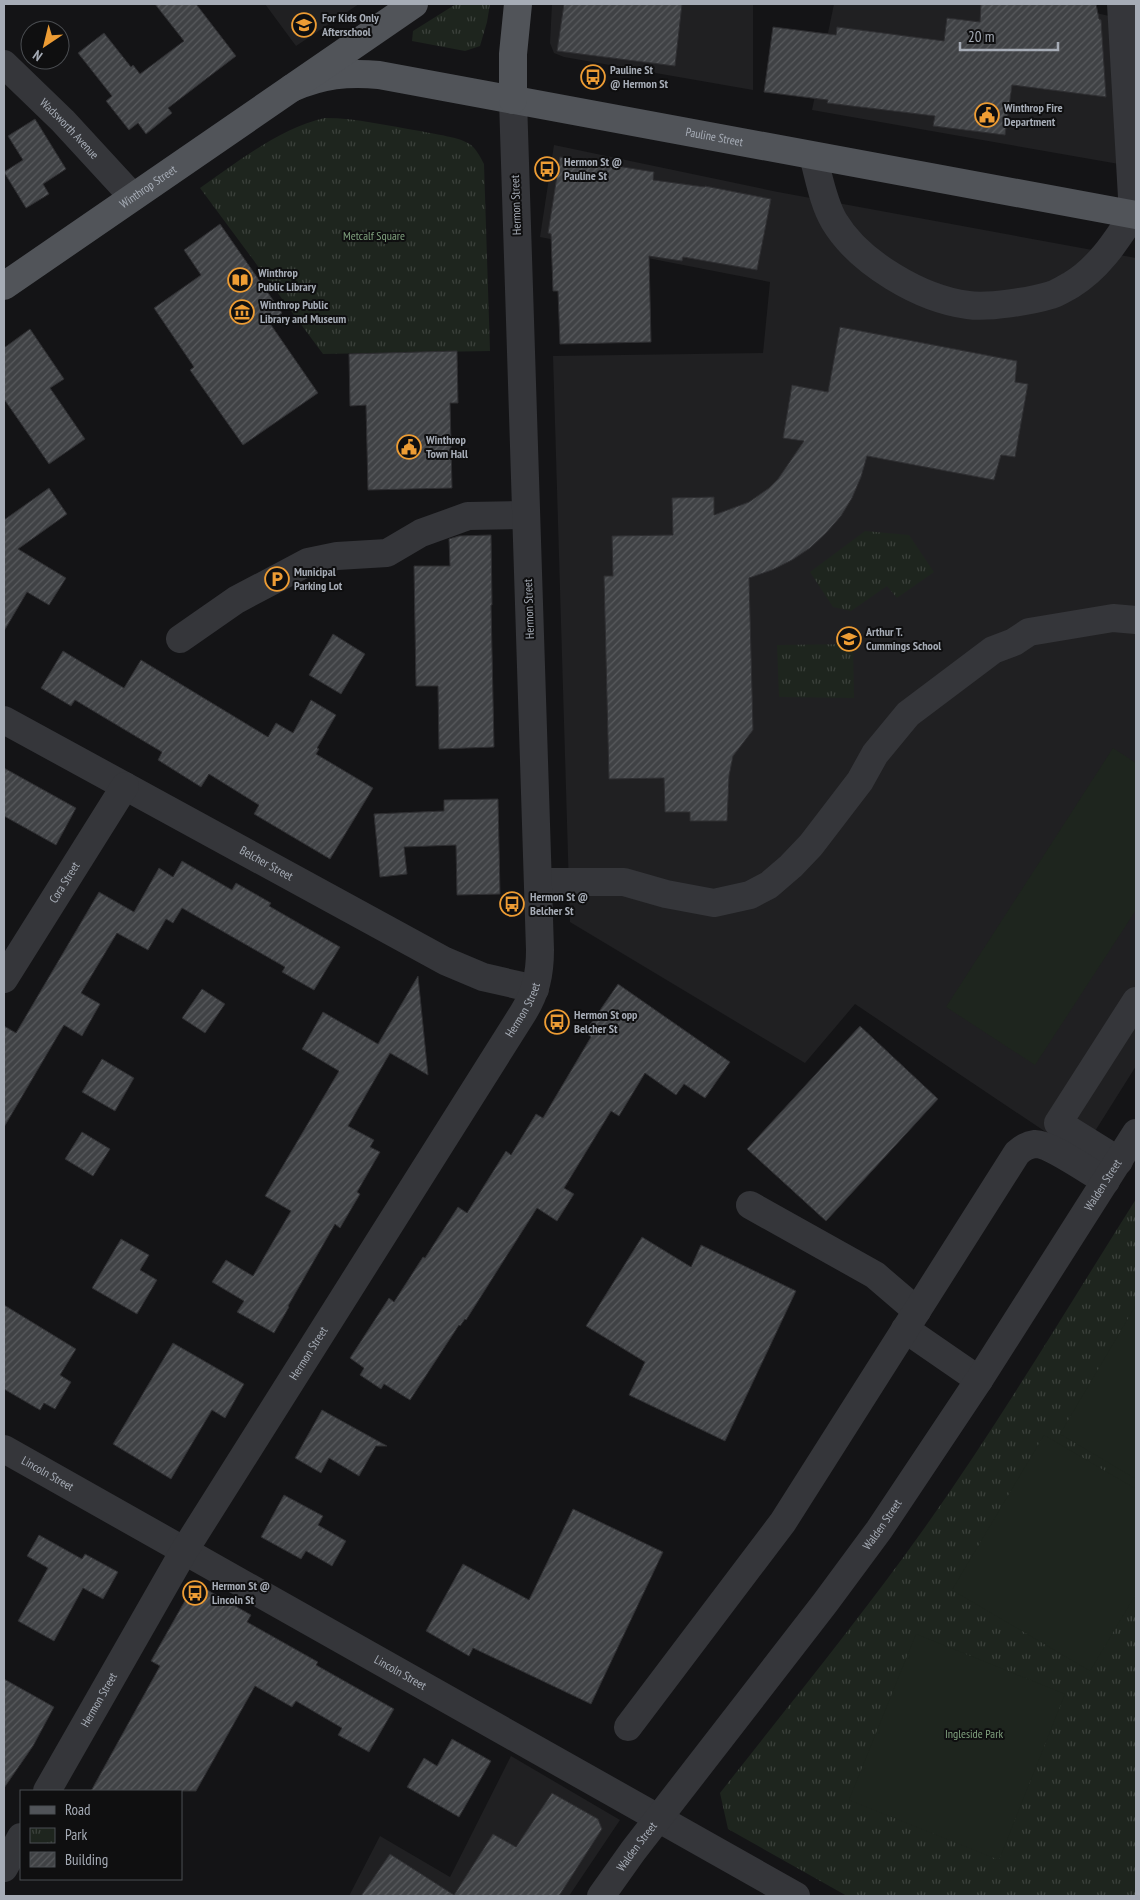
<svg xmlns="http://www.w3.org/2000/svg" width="1140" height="1900" viewBox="0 0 1140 1900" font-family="'PT Sans Narrow',sans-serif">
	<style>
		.built { fill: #202022 }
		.park { fill: url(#park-tufts) }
		.pitch { fill: #1e251e }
		.building { fill: url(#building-hatch); stroke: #2e2e31 }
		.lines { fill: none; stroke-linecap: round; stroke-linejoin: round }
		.minor { stroke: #35363a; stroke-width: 28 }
		.major { stroke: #515459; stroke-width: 28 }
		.labels { text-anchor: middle; stroke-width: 4; stroke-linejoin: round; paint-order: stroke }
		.poi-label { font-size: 12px; font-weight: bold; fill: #a6acb6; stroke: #0f0f10; text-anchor: start }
		.street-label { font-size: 12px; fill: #a6acb6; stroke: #0f0f10 }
		.park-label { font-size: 12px; fill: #7fa07d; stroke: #0f0f10 }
	</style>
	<defs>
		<pattern id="park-tufts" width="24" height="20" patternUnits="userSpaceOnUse" patternTransform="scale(1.25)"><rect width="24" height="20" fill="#1e251e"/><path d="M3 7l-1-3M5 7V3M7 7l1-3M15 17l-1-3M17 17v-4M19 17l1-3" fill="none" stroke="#3c423c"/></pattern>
		<pattern id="building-hatch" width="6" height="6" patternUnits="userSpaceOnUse" patternTransform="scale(1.25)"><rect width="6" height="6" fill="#404245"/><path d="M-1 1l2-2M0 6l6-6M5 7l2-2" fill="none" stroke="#595b5e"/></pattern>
	</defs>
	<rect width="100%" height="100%" fill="#141416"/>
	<path class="built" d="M265 4H359L296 46Z
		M552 4H753V90L564 57 554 53 550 43Z
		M834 4H1011L1096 13 1136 22V167L812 110Z
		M554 145 778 192 1136 258V1066L1080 1155 855 1004 805 1063 570 922 553 356 763 353 770 282 540 237Z
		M511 1756 620 1820 569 1896H349L380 1836 450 1877Z"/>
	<path class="park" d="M456 4H490L487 22 480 46 465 51 412 41 413 31Z
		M325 118C357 118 388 126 420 131 433 134 461 137 471 145 477 150 481 158 484 164L490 351 323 354 200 188C237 162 280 128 325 118Z
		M865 531 909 535 934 572 897 598 887 586 851 611 833 607 810 572Z
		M853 644 854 698 779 697 777 645Z
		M1136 1199V1896H847L728 1829 720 1793C788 1706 859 1620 923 1530 999 1423 1066 1310 1136 1199Z"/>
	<path class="pitch" d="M1113 748 1136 763V910L1035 1065 946 1007Z
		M1136 1305V1479L1060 1434Z
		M1044 1435 1136 1489V1594L1090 1671 952 1590Z
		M916 1634 1065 1694 999 1860 849 1800Z"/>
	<path class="building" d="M155 4H196L236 56 168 108 172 113 146 134 138 123 129 130 106 101 112 96 78 53 104 33 131 67 133 65 140 74 184 41Z
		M564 4H682L675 66 557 51Z
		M981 4H1096L1099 19 1101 20 1106 97 1012 85 1005 135 933 126 935 116 827 103 828 100 764 92 773 27 836 35 837 27 944 41 947 18 980 22Z
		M35 119 66 169 43 184 49 194 26 208 4 172 23 160 8 136Z
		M560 157 654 172 653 180 705 187V186L771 199 757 270 683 257 682 261 649 256 651 342 560 344 558 291H553L551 234 548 233Z
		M220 224 282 313 269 322 318 393 243 445 190 370 194 367 154 308 201 275 184 250Z
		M840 327 1017 361 1015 382 1028 384 1015 457 1001 455 994 480 867 456 861 477 852 498 841 516 826 533 810 548 792 560 772 570 749 578 753 730 733 756 729 776 727 821H690V812H665L664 778 609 779 604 576H613L612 536 673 535 672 498 714 497V515L749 502 769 488 778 479 804 441 783 438 792 385 828 392Z
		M30 329 64 379 50 388 85 439 49 464 4 399V348Z
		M457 351 458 403H450L452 488 368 490 366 405 350 406 349 354Z
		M49 488 67 514 18 549 66 578 49 605 27 592 4 631V520Z
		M491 535 492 605H491L494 747 439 749 438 686H416L414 566H450L449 539 459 536Z
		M333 634 365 654 341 694 309 675Z
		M63 651 124 688 141 660 268 737 276 723 293 733 311 700 336 715 317 748 319 749 316 754 373 788 330 859 254 814 259 805 209 774 201 787 158 760 162 752 75 700 71 706 41 688Z
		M4 768 76 808 56 845 4 816Z
		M498 799 500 894 457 895 456 845 404 847 407 874 380 877 374 814 444 811V800Z
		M182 861 232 890 236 883 271 903 269 906 340 947 314 990 282 972 285 967 182 908 173 923 166 919 148 950 117 933 81 993 100 1004 82 1036 64 1025 4 1127V1026L16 1033 99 892 134 912 159 868 173 877Z
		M418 976 428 1075 390 1053 348 1126 374 1140 370 1147 380 1152 357 1192 360 1194 340 1228 335 1224 288 1306 289 1307 274 1333 237 1312 244 1301 212 1282 226 1260 253 1276 291 1211 265 1196 339 1071 302 1049 323 1012 378 1044Z
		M618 984 730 1062 705 1098 684 1084 676 1095 645 1073 619 1116 611 1111 564 1188 574 1194 557 1221 537 1208 466 1320 465 1319 460 1326 459 1325 410 1400 384 1384 381 1389 360 1375 364 1368 350 1358 389 1298 394 1302 423 1257 425 1258 458 1207 467 1213 506 1151 511 1155 536 1114 543 1118 591 1037 585 1032Z
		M202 989 225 1004 205 1033 182 1018Z
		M860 1026 938 1099 826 1221 747 1149Z
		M102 1059 134 1078 115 1111 82 1092Z
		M82 1132 110 1149 93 1176 65 1159Z
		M642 1237 691 1267 701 1245 796 1291 725 1441 629 1395 645 1362 586 1326Z
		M121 1239 149 1255 140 1270 157 1280 137 1314 92 1288Z
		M4 1305 76 1349 60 1375 71 1382 55 1409 44 1403 40 1410 4 1389Z
		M173 1343 244 1384 225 1418 212 1410 171 1479 113 1444Z
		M322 1410 387 1446H376L359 1476 329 1458 321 1473 295 1458Z
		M284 1495 323 1516 318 1525 346 1541 332 1566 306 1551 301 1559 261 1537Z
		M573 1509 663 1552 591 1704 473 1648 469 1656 426 1631 463 1564 529 1600Z
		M39 1535 82 1559 85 1554 118 1572 103 1599 83 1588 54 1641 18 1621 48 1568 27 1556Z
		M195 1583 251 1615 247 1622 318 1662 316 1665 394 1709 369 1752 338 1735 342 1728 296 1701 292 1707 255 1686 196 1791H91L160 1666 151 1661Z
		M4 1679 54 1707 33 1746 4 1788Z
		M452 1739 491 1761 459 1817 407 1787 424 1758 437 1766Z
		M552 1793 598 1819 602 1829 559 1896H361L390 1854 454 1895 493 1834 516 1847Z"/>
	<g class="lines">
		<g class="minor">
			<path id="s1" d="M4 64 63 121 133 197"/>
			<path d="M813 156C819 177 823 202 834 221 859 263 921 299 968 305 988 308 1032 301 1051 295 1058 293 1065 288 1071 285 1099 268 1116 241 1133 215L1121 4"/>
			<path d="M180 639 236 600 308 562 337 556 387 553 421 533 468 516 526 515"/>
			<path id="s2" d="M4 720 445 961 483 977 535 989"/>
			<path d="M538 882H624L666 894 714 903 750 895 769 885 791 866 811 845 860 781 875 754 908 714 993 650 1014 642 1029 632 1113 618 1136 620"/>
			<path id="s3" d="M4 979 125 786"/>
			<path d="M1119 1161 1058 1123 1136 1001"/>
			<path d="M750 1205 875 1275 917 1311"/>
			<path d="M905 1329 979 1380"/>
			<path id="s4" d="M4 1449 796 1896"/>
			<path d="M628 1727 783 1522 1017 1153C1023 1148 1027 1145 1035 1144 1049 1143 1091 1173 1106 1181"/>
			<path id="s5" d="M47 1791 184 1551 523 1013C536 992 540 974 540 950L513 100"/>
			<path d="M4 1868 21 1837"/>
			<path id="s6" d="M601 1896 633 1851 825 1603 879 1530 979 1380 1136 1133"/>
		</g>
		<g class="major">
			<path id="s7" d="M292 88C322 75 347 72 379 75L1136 215"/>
			<path d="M513 100V54L518 4"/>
			<path id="s8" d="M4 286 414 4"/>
		</g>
	</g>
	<defs>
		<g id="school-ring" transform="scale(1.25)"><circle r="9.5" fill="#0f0f10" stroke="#ed9c34" stroke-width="1.5"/><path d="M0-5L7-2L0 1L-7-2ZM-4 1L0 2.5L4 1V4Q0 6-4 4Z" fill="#ed9c34"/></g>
		<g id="bus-ring" transform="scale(1.25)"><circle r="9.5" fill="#0f0f10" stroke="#ed9c34" stroke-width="1.5"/><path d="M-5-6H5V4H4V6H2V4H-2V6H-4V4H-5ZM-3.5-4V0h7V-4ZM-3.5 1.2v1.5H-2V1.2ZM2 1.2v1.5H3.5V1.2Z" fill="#ed9c34"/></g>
		<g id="civic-ring" transform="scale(1.25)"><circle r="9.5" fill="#0f0f10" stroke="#ed9c34" stroke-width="1.5"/><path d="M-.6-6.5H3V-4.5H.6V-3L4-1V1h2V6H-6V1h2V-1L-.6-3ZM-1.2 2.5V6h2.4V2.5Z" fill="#ed9c34"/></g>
		<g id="library-ring" transform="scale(1.25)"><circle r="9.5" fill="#0f0f10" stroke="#ed9c34" stroke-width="1.5"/><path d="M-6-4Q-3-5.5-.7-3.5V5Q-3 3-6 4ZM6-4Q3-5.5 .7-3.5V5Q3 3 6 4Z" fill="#ed9c34"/></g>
		<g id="museum-ring" transform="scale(1.25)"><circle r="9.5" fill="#0f0f10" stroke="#ed9c34" stroke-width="1.5"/><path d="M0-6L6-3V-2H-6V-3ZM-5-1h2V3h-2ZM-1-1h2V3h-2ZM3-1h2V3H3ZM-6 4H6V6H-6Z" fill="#ed9c34"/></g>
		<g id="parking-ring" transform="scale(1.25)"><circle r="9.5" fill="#0f0f10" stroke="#ed9c34" stroke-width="1.5"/><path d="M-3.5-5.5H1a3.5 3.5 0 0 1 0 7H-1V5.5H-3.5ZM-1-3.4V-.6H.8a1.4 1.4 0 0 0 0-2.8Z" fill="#ed9c34"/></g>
	</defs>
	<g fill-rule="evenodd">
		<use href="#school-ring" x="304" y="25"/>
		<use href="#bus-ring" x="593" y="77"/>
		<use href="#civic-ring" x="987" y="115"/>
		<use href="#bus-ring" x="547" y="169"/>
		<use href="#library-ring" x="240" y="280"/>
		<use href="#museum-ring" x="242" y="312"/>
		<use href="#civic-ring" x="409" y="447"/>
		<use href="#parking-ring" x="277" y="579"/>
		<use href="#school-ring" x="849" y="639"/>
		<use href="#bus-ring" x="512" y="904"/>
		<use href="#bus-ring" x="557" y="1022"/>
		<use href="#bus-ring" x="195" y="1593"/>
	</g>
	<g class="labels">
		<g class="poi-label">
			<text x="322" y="22">For Kids Only<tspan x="322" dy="14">Afterschool</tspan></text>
			<text x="610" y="74">Pauline St<tspan x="610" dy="14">@ Hermon St</tspan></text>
			<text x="1004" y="112">Winthrop Fire<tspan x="1004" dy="14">Department</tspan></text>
			<text x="564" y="166">Hermon St @<tspan x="564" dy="14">Pauline St</tspan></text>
			<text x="258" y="277">Winthrop<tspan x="258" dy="14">Public Library</tspan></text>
			<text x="260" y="309">Winthrop Public<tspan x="260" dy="14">Library and Museum</tspan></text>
			<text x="426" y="444">Winthrop<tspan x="426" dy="14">Town Hall</tspan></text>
			<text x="294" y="576">Municipal<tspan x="294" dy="14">Parking Lot</tspan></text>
			<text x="866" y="636">Arthur T.<tspan x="866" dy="14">Cummings School</tspan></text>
			<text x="530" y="901">Hermon St @<tspan x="530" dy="14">Belcher St</tspan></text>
			<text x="574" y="1019">Hermon St opp<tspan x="574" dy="14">Belcher St</tspan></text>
			<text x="212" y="1590">Hermon St @<tspan x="212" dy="14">Lincoln St</tspan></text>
		</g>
		<g class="street-label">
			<text dy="4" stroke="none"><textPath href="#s1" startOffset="92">Wadsworth Avenue</textPath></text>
			<text dy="4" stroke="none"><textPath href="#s7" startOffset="430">Pauline Street</textPath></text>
			<text dy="4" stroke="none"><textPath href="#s8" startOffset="175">Winthrop Street</textPath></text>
			<text transform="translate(516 205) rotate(-92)" y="4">Hermon Street</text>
			<text transform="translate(529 609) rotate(-92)" y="4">Hermon Street</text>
			<text dy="4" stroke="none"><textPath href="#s2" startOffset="299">Belcher Street</textPath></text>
			<text dy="4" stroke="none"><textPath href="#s3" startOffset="114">Cora Street</textPath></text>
			<text dy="4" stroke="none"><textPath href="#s5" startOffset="915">Hermon Street</textPath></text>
			<text dy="4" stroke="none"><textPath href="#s6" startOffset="871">Walden Street</textPath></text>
			<text dy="4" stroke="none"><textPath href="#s5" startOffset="510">Hermon Street</textPath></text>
			<text dy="4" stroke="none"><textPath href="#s4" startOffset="50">Lincoln Street</textPath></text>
			<text dy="4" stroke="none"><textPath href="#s6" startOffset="466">Walden Street</textPath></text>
			<text dy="4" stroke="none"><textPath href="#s4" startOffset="455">Lincoln Street</textPath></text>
			<text dy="4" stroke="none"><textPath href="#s5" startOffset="105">Hermon Street</textPath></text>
			<text dy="4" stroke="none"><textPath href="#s6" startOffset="61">Walden Street</textPath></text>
		</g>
		<g class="park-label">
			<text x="374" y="240">Metcalf Square</text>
			<text x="974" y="1738">Ingleside Park</text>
		</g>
	</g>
	<rect width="1140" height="1900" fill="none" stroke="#a6acb6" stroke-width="10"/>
	<rect x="20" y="1790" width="162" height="90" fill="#0f0f10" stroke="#4b4e52"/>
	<rect x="30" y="1806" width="25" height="8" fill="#515459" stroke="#4b4e52"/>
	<text x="65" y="1815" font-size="15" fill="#a6acb6">Road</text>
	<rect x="30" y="1828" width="25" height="15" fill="url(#park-tufts)" stroke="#4b4e52"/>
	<text x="65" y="1840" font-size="15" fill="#a6acb6">Park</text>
	<rect x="30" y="1852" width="25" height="15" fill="url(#building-hatch)" stroke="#4b4e52"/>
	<text x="65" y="1865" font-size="15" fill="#a6acb6">Building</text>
	<g transform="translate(45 45) rotate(215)"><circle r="24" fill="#0f0f10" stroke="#4b4e52"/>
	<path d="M0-4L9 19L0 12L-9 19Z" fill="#ed9c34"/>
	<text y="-8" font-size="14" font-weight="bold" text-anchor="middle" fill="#a6acb6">N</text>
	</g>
	<path d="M960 42v8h98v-8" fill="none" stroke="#a6acb6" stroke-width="2.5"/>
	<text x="968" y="42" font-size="15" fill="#a6acb6" stroke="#0f0f10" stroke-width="4" paint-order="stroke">20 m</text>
</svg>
